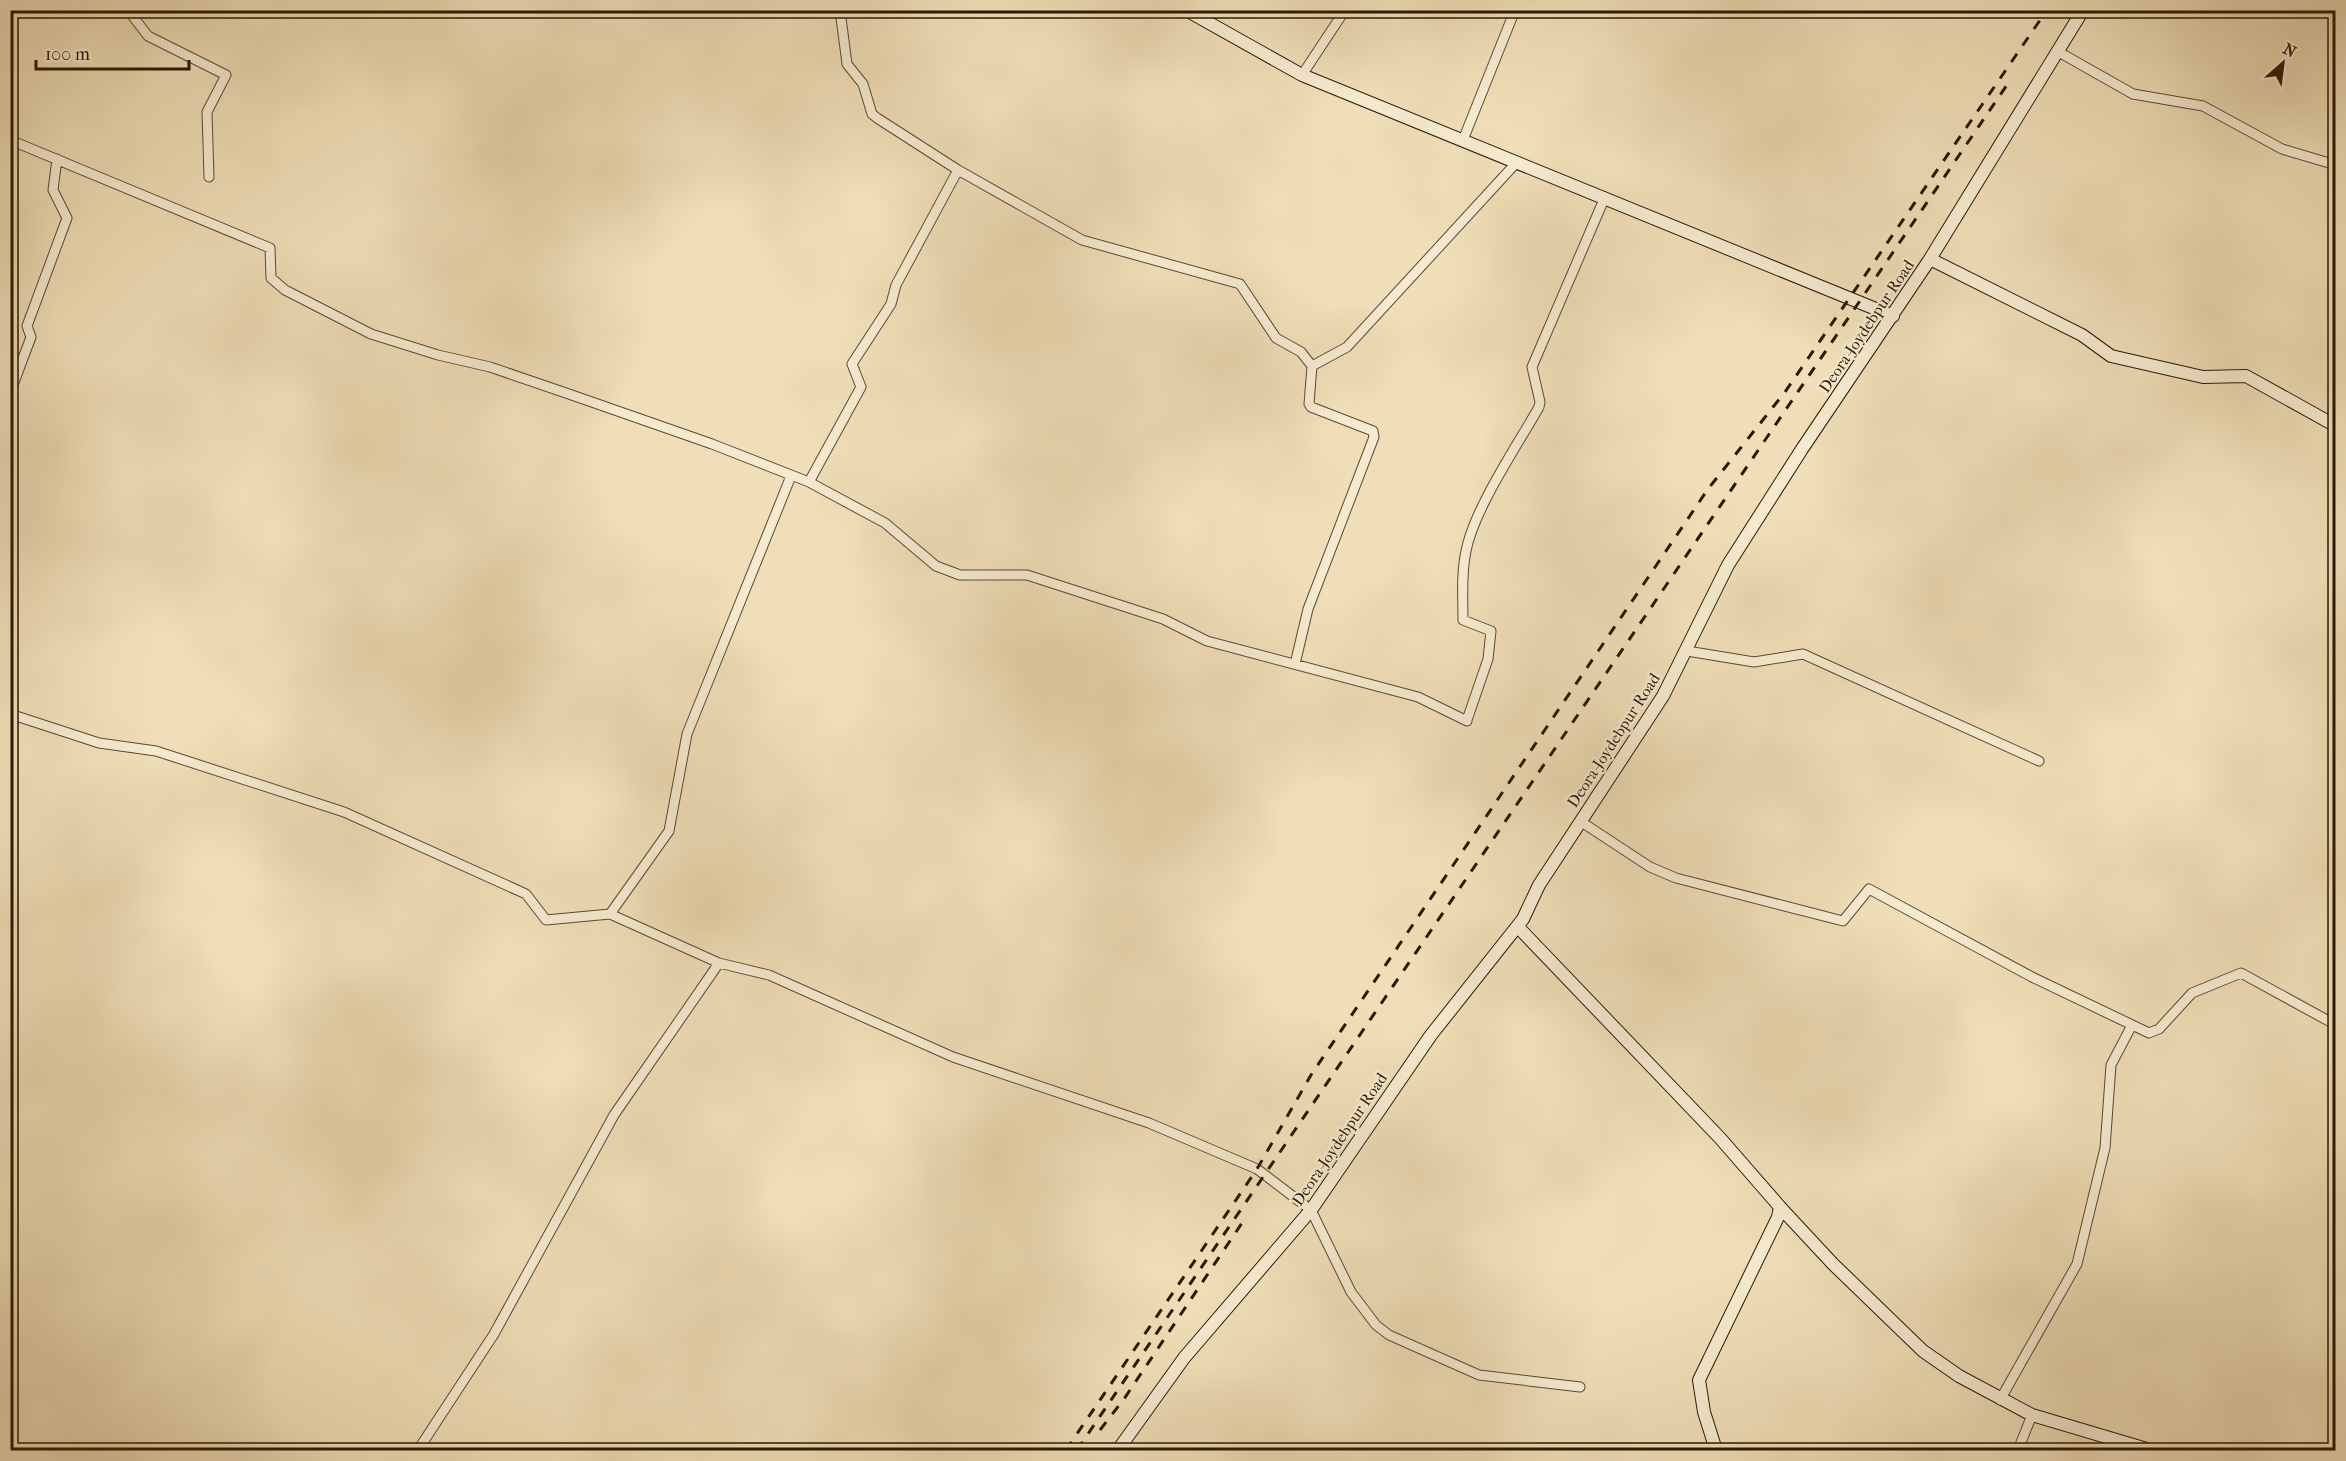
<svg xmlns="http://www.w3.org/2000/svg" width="2346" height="1461" viewBox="0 0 2346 1461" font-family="'IM FELL French Canon',serif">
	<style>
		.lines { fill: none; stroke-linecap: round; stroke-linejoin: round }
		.street-casing { stroke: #5b4a2e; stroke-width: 11 }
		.secondary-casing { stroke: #2a1800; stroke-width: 14 }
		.street { stroke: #f5ead0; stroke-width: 9 }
		.secondary { stroke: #f5ead0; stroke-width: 12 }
		.rail { stroke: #2a1800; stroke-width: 3; stroke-dasharray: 10 10; stroke-linecap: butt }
		.labels { text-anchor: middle; stroke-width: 4.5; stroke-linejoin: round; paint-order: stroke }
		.street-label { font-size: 16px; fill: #2a1800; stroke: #f5ead0 }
	</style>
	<rect width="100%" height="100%" fill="#efdeb7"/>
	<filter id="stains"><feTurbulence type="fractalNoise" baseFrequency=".00333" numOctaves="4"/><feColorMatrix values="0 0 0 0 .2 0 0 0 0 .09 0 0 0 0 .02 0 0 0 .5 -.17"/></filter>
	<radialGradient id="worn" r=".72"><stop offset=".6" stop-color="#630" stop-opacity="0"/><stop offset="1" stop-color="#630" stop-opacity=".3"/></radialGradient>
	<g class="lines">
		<g class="street-casing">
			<path id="street" d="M128 10 148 36 226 75 207 112 209 177
				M840 10 847 64 863 84 872 114 877 118 958 170 1082 240 1240 284 1276 338 1301 352 1312 366 1309 404 1311 407 1373 431 1374 437 1308 609 1295 664
				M2057 51 2133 94 2203 106 2282 149 2336 165
				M1302 75 1345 10
				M10 140 270 248 271 278 285 290 371 334 438 355 490 367 566 393 712 444 809 482 885 523 936 566 960 575H1027L1163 619 1207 641 1418 697 1467 721
				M1463 140 1515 10
				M1312 366 1347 347 1517 162
				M10 393 31 337 27 326 67 218 53 190 57 159
				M809 482 861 387 852 364 891 304 896 285 958 170
				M1687 651 1754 662 1803 654 2039 761
				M10 714 99 743 156 751 344 812 526 894 546 920 610 914 719 963 769 975 953 1057 1149 1123 1257 1169 1311 1210 1351 1292 1376 1325 1389 1335 1479 1375 1580 1387
				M1467 720 1488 659 1491 631 1463 620C1463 598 1461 574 1466 551 1474 509 1517 446 1539 407L1540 402 1532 367 1605 197
				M1580 821 1650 867 1676 878 1843 921 1869 889 2032 977 2149 1033 2159 1029 2192 993 2241 973 2336 1025
				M610 914 669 831 687 734 791 476
				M2000 1400 2077 1264 2105 1148 2111 1065 2132 1025
				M418 1450 494 1334 614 1115 719 963
				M2018 1450 2032 1415"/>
		</g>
		<g class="secondary-casing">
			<path id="secondary" d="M1186 10 1302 75 1893 316
				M1930 259 2082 335 2111 356 2203 377 2246 376 2336 426
				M1518 927 1720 1138 1780 1207 1833 1264 1923 1351 1959 1376 2032 1415 2150 1450
				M1118 1450 1184 1358 1311 1210 1431 1035 1523 919 1539 885 1663 696 1728 565 1802 449 1930 259 2083 10
				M1716 1450 1704 1412 1699 1380 1778 1217 1780 1207"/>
		</g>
		<use href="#street" class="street"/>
		<use href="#secondary" class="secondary"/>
		<path class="rail" d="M1100 1430 1124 1399 1246 1217
			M1066 1450 1257 1169 1311 1075 1708 489 1785 392 2047 10
			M1077 1450 2009 82"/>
	</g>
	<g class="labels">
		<g class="street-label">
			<text transform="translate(1866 326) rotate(-56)" y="6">Deora-Joydebpur Road</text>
			<text transform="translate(1613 740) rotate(-57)" y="6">Deora-Joydebpur Road</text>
			<text transform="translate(1339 1139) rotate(-56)" y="6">Deora-Joydebpur Road</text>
		</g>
	</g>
	<rect width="2346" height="1461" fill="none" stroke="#efdeb7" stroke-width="36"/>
	<rect x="12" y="12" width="2322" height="1437" fill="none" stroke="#2a1800" stroke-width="3"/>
	<rect x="18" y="18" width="2310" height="1425" fill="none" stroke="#2a1800" stroke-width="1.5"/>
	<g transform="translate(2283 63) rotate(28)" stroke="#f5ead0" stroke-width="4.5" paint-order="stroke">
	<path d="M0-4.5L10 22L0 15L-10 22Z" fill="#2a1800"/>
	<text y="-9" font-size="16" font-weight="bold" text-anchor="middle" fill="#2a1800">N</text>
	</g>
	<path d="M36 60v9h153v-9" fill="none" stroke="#2a1800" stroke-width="3"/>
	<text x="45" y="60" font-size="18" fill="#2a1800" stroke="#f5ead0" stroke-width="4.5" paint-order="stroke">100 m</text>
	<rect width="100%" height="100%" filter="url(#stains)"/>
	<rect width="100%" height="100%" fill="url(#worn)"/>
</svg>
